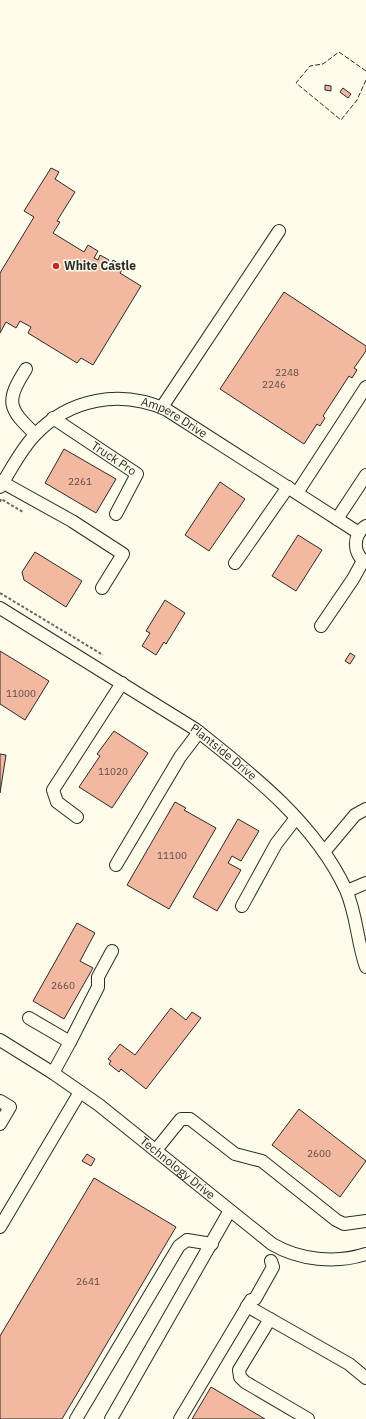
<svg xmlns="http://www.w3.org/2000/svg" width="366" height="1419" viewBox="0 0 366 1419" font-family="'IBM Plex Sans',sans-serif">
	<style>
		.building { fill: #f2b8a0; stroke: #2b2b2b }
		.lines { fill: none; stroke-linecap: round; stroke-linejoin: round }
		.minor-casing { stroke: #2b2b2b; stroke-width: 14 }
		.path { stroke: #6a6964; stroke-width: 2; stroke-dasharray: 3 2; stroke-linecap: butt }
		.minor { stroke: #fdfbea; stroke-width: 12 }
		.fence { stroke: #2b2b2b; stroke-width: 1; stroke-dasharray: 5 2; stroke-linecap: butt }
		.poi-dot { fill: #c62828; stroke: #fdfbea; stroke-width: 1.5 }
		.labels { text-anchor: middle; stroke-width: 3; stroke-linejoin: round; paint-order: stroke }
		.number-label { font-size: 10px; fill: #5d4e48 }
		.poi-label { font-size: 12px; font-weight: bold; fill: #2b2b2b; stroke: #fdfbea; text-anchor: start }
		.street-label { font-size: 12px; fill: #2b2b2b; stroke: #fdfbea }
	</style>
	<rect width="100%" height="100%" fill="#fdfbea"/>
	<path class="building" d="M325 85 331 86V91L325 90Z
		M343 88 351 94 348 98 340 92Z
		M51 168 59 172 55 179 75 192 57 221 60 222 53 233 84 252 88 245 98 251 94 258 98 260 100 255 109 260 106 265 109 267 113 260 124 267 120 273 141 286 93 365 81 358 77 363 28 333 31 327 20 321 16 328 6 322 0 333V273L34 217 24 211Z
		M284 292 366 346V351L354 368 357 370 352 378 349 376 323 416 325 418 320 426 317 424 304 444 220 389Z
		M64 449 116 479 96 513 45 483Z
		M220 482 245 499 209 551 185 535Z
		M298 535 322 550 296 591 272 576Z
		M35 552 82 581 66 607 24 580 22 572Z
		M165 600 185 613 166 644 164 642 156 655 142 646 150 633 146 631Z
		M0 651 49 681 25 720 0 704Z
		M350 653 355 656 350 664 345 661Z
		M114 731 148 753 112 808 79 787 100 756 97 754Z
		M0 754 6 755 0 793Z
		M175 802 186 808 184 810 216 828 169 909 127 885Z
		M238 819 259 831 241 861 232 856 228 863 241 870 217 911 193 897Z
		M77 923 95 933 80 961 93 968 64 1019 33 1001Z
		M171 1008 186 1020 192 1012 201 1018 146 1089 121 1069 119 1072 109 1064 111 1061 108 1059 120 1044 135 1055Z
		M299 1109 366 1161 340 1197 272 1145Z
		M87 1154 95 1159 91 1166 82 1161Z
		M94 1178 176 1227 62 1419H0V1336Z
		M211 1387 265 1419H192Z"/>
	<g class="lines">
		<g class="minor-casing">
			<g id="minor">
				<path d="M26 369C5 402 8 408 35 434"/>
				<path d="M162 407 279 231"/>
				<path id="s1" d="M53 418 137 474 116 514"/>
				<path d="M0 481 72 521 123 554 102 588"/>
				<path id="s2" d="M0 487C11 470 20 451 34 436 69 398 121 389 167 410L359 533"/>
				<path d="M297 493 366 387"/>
				<path d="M337 519 366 475"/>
				<path d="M366 526C353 534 352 554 366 562"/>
				<path d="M235 563 288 487"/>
				<path id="s3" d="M0 608 195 729C252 774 315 823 346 890 357 915 357 942 366 967"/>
				<path d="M321 626 353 579 363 561"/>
				<path d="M77 817 57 802 53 790 122 683"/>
				<path d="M324 852 355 815 366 809"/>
				<path d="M116 865 180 757 199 732"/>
				<path d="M347 891 366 883"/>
				<path d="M242 906 276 844 296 818"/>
				<path d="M29 1018 70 1042 53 1073"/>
				<path id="s4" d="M0 1040 53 1073 99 1105 272 1244C299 1260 336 1264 366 1254"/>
				<path d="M70 1042 98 987V977L112 951"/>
				<path d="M0 1101 10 1107 0 1124"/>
				<path d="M156 1150 181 1119H190L235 1154 262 1161 336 1220 344 1224 366 1221"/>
				<path d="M0 1227 80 1092"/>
				<path d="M247 1306 349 1364 366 1378"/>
				<path d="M270 1319 239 1370 240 1377 245 1382 308 1419"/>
				<path d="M76 1419 179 1246 187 1240 212 1244"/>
				<path d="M111 1419 229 1212"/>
				<path d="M180 1419 251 1300 255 1299 273 1267 271 1261"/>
			</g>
		</g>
		<path class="path" d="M0 502 1 499 23 512
			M0 593 103 655"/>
		<use href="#minor" class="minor"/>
		<path class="fence" d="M366 71 339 52 323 64 310 66 296 83 341 120 357 100 366 80"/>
	</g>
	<circle class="poi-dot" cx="56" cy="266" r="4"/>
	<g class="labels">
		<g class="number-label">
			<text x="287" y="376">2248</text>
			<text x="274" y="388">2246</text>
			<text x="80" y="485">2261</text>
			<text x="21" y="697">11000</text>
			<text x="113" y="775">11020</text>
			<text x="172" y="859">11100</text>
			<text x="63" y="989">2660</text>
			<text x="319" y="1157">2600</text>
			<text x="88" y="1285">2641</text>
		</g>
		<g class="poi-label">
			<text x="64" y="270">White Castle</text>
		</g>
		<g class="street-label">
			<text dy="4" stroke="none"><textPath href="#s2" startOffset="216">Ampere Drive</textPath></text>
			<text dy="4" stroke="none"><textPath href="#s1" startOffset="73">Truck Pro</textPath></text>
			<text dy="4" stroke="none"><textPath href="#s3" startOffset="266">Plantside Drive</textPath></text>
			<text dy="4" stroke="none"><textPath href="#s4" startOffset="219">Technology Drive</textPath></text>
		</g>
	</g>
</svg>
